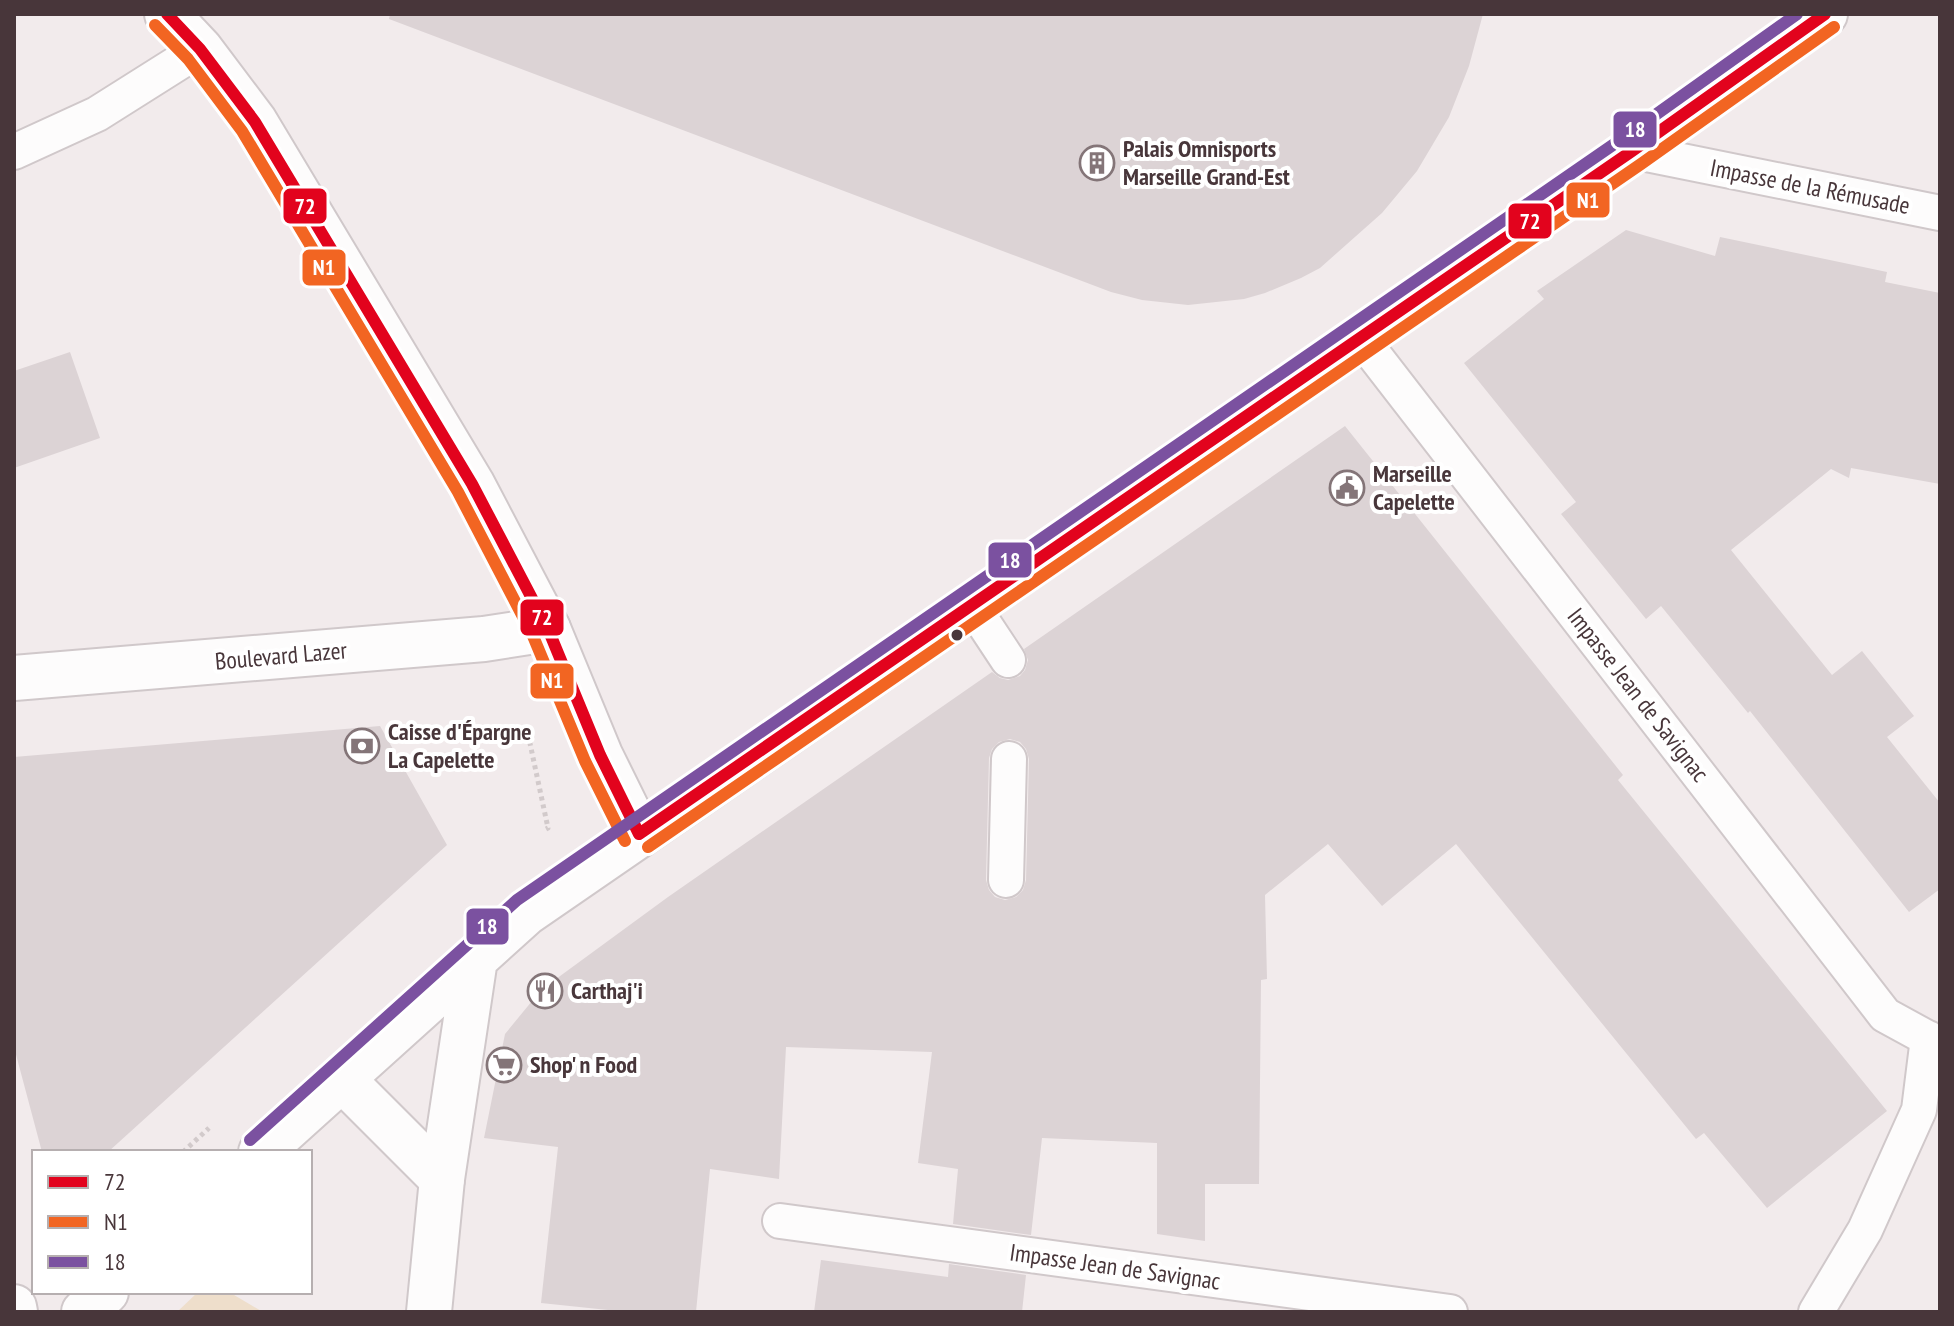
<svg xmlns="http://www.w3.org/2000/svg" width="1954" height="1326" viewBox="0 0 1954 1326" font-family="'PT Sans Narrow',sans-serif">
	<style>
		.green { fill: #eedecb }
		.building { fill: #dcd3d5; fill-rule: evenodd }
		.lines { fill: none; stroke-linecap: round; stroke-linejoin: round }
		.service-casing { stroke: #d0c8ca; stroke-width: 38 }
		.minor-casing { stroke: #d0c8ca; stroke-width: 48 }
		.tertiary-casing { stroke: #d0c8ca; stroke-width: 48 }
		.path { stroke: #d2cacb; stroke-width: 5; stroke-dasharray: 4 4; stroke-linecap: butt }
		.service { stroke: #fdfcfc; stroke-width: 34 }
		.minor { stroke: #fdfcfc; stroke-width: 44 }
		.tertiary { stroke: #fdfcfc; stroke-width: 44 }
		.bus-1-casing { stroke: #fff; stroke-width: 18 }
		.bus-2-casing { stroke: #fff; stroke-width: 18 }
		.bus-3-casing { stroke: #fff; stroke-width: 18 }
		.bus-1 { stroke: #e2031d; stroke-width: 12 }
		.bus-2 { stroke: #f26522; stroke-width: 12 }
		.bus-3 { stroke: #7b51a0; stroke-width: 12 }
		.bus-dot { fill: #48363a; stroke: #fff; stroke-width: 3 }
		.labels { text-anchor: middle; stroke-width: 8; stroke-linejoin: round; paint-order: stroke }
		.poi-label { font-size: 24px; font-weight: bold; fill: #48363a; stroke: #fff; text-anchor: start }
		.street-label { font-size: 24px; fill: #48363a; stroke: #fff }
		.line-badge { stroke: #fff; stroke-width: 3 }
		.badge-label { font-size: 22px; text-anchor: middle; font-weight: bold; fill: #fff }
	</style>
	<rect width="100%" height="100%" fill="#f2ebec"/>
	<path class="green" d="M198 1292H229L263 1312H177Z"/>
	<path class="building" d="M390 14H1483L1469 66 1449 117 1417 171 1382 213 1320 268 1301 278 1265 293 1244 299 1188 305 1142 300 1111 292 389 19Z
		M1626 230 1715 256 1720 237 1887 272 1885 282 1940 293V484L1851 468 1849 478 1831 469 1731 550 1832 675 1862 651 1914 716 1887 737 1940 803V889L1909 912 1750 711 1748 713 1661 606 1646 619 1586 545 1561 514 1576 502 1464 363 1544 299 1537 291Z
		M70 352 100 438 14 468V371Z
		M1345 426 1623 775 1618 780 1887 1111 1767 1208 1704 1133 1696 1139 1456 844 1382 906 1328 844 1265 895 1267 979 1261 980 1259 1184H1205V1241L1157 1234V1143L1042 1138 1031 1235 953 1224 958 1169 918 1163 932 1052 786 1047 779 1179 710 1169 696 1312H627L541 1303 558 1147 484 1138 505 1034 541 990 668 897 992 672 1000 678 1008 680 1020 676 1025 670 1028 660 1024 649ZM1010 739 1020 742 1026 749 1029 759 1026 880 1023 890 1016 897 1005 900 995 897 989 890 986 880 989 758 992 749 999 742Z
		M380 726 447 845 108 1152H42L14 1047V757Z
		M821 1260 948 1277 949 1264 1026 1275 1022 1312H814Z"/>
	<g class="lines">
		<g class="service-casing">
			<path id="service" d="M1632 151 1940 213
				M14 152 97 114 200 49
				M1360 337 1885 1015 1940 1045
				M971 604 1008 660
				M1006 880 1009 759
				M780 1221 1450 1312
				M1816 1312 1865 1230 1919 1110 1928 1038"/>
		</g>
		<g class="minor-casing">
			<path id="minor" d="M14 678 484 639 548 629
				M342 1079 442 1179
				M14 1307 15 1312"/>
		</g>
		<g class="tertiary-casing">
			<path id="tertiary" d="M167 14 200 49 255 122 472 484 548 629 600 755 639 834
				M261 1152 526 913 1632 151 1825 14
				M84 1312 106 1292
				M429 1312 442 1179 475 959"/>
		</g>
		<path class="path" d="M528 734 548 828 546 829
			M183 1152 209 1128"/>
		<use href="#service" class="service"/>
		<use href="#minor" class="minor"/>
		<use href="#tertiary" class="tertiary"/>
		<g class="bus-1-casing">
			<path id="bus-1" d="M167 14 200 49 255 122 472 484 548 629 600 755 639 834
				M639 834 1632 151 1825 14"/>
		</g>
		<g class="bus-2-casing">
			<path id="bus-2" d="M155 25 188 59 242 131 458 492 533 636 585 761 625 841
				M648 847 1641 164 1834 27"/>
		</g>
		<g class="bus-3-casing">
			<path id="bus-3" d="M250 1140 517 900 1623 138 1797 14"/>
		</g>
		<use href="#bus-1" class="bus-1"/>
		<use href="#bus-2" class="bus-2"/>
		<use href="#bus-3" class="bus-3"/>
	</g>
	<defs>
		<g id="building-ring" transform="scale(1.8)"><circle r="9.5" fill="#fff" stroke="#847578" stroke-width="1.5"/><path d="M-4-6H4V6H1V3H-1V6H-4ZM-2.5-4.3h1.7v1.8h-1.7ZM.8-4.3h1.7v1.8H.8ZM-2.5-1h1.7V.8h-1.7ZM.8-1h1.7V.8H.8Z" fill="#847578"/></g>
		<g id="civic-ring" transform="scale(1.8)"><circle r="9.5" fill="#fff" stroke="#847578" stroke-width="1.5"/><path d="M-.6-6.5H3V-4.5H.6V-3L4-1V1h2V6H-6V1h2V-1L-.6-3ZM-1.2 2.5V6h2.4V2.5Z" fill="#847578"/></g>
		<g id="bank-ring" transform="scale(1.8)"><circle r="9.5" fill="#fff" stroke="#847578" stroke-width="1.5"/><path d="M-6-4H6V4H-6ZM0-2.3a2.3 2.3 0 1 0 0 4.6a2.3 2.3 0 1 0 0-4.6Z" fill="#847578"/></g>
		<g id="restaurant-ring" transform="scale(1.8)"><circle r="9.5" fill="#fff" stroke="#847578" stroke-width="1.5"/><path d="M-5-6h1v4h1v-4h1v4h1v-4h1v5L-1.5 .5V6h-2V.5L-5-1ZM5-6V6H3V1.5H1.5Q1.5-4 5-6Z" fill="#847578"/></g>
		<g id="supermarket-ring" transform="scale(1.8)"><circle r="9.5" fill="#fff" stroke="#847578" stroke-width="1.5"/><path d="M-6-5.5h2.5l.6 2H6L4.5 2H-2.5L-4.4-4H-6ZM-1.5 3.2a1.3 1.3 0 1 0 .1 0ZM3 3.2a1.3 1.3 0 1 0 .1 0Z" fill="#847578"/></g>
	</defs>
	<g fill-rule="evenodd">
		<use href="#building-ring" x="1097" y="163"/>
		<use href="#civic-ring" x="1347" y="488"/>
		<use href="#bank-ring" x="362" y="746"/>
		<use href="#restaurant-ring" x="545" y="991"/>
		<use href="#supermarket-ring" x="504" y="1065"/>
	</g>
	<circle class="bus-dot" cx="957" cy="635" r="7"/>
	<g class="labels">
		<g class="poi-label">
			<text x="1123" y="157">Palais Omnisports<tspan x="1123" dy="28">Marseille Grand-Est</tspan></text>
			<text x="1373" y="482">Marseille<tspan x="1373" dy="28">Capelette</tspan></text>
			<text x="388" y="740">Caisse d'Épargne<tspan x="388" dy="28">La Capelette</tspan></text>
			<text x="571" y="999">Carthaj'i</text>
			<text x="530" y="1073">Shop' n Food</text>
		</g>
		<g class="street-label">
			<text transform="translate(1810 187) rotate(11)" y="8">Impasse de la Rémusade</text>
			<text transform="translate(281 656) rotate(-5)" y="8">Boulevard Lazer</text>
			<text transform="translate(1638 695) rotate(52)" y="8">Impasse Jean de Savignac</text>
			<text transform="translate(1115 1267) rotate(8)" y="8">Impasse Jean de Savignac</text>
		</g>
	</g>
	<g class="line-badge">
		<rect x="1612" y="110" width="46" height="39" rx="8" fill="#7b51a0"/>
		<rect x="1565" y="181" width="46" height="38" rx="8" fill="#f26522"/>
		<rect x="282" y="187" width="46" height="38" rx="8" fill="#e2031d"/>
		<rect x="1507" y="202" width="46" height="38" rx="8" fill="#e2031d"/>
		<rect x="301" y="248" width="46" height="39" rx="8" fill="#f26522"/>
		<rect x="987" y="541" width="46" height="38" rx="8" fill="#7b51a0"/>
		<rect x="519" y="598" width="46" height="39" rx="8" fill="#e2031d"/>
		<rect x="529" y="662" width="46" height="38" rx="8" fill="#f26522"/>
		<rect x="465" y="907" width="45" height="39" rx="8" fill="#7b51a0"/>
	</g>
	<g class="badge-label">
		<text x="1635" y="137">18</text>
		<text x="1588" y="208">N1</text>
		<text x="305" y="214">72</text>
		<text x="1530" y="229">72</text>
		<text x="324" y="275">N1</text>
		<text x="1010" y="568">18</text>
		<text x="542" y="625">72</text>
		<text x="552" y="688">N1</text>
		<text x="487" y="934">18</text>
	</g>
	<rect width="1954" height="1326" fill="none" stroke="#48363a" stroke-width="32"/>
	<rect x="32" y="1150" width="280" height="144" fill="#ffffff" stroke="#b6afb0" stroke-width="2"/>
	<rect x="48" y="1176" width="40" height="12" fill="#e2031d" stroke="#b6afb0" stroke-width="2"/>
	<text x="104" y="1190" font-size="24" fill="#48363a">72</text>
	<rect x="48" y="1216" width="40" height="12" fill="#f26522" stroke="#b6afb0" stroke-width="2"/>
	<text x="104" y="1230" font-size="24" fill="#48363a">N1</text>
	<rect x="48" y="1256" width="40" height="12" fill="#7b51a0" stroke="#b6afb0" stroke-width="2"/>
	<text x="104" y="1270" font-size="24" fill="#48363a">18</text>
</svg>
